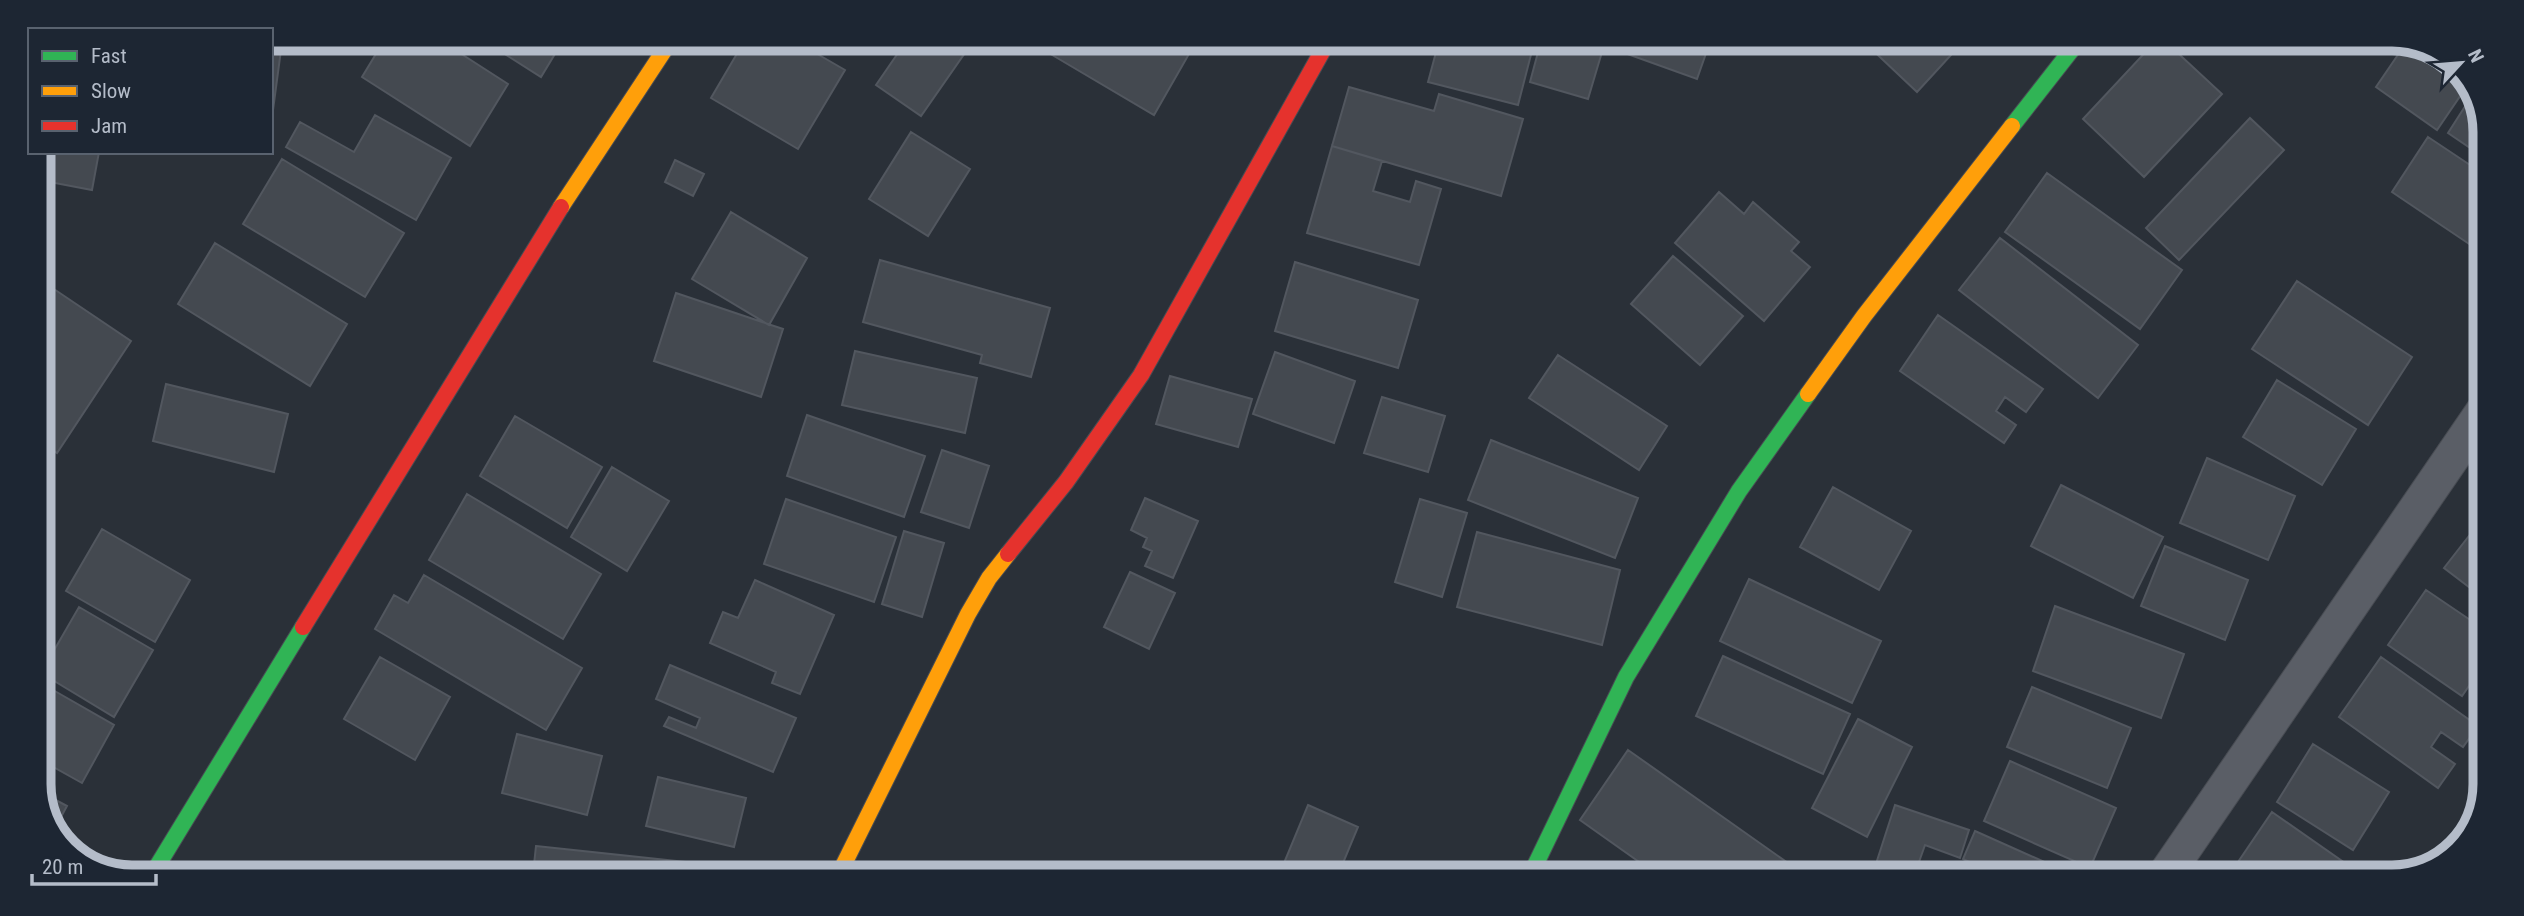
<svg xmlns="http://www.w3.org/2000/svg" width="2524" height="916" viewBox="0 0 2524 916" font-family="'Roboto Condensed',sans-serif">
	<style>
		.building { fill: #444950; stroke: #52575f; stroke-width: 2 }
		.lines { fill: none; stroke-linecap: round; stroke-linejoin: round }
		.street-casing { stroke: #484c53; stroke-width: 37 }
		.fast-casing { stroke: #484c53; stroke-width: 18 }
		.slow-casing { stroke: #484c53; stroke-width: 18 }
		.jam-casing { stroke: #484c53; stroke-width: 18 }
		.street { stroke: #5a5e66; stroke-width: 35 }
		.fast { stroke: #30b455; stroke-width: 16 }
		.slow { stroke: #ff9f0a; stroke-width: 16 }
		.jam { stroke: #e5322d; stroke-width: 16 }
		.rim { fill: none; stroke: #b4bcc9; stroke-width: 9 }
	</style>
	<rect width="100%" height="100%" fill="#2a3038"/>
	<path class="building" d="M385 39H438L508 84 470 146 362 77Z
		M481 39H564L541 77Z
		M745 40H793L845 70 798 149 711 98Z
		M837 40H855L850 49Z
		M907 40H974L921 116 876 85Z
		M1047 40 1182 41 1193 47 1154 115 1042 49Z
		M1439 41 1534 43 1518 105 1428 82Z
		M1541 41 1565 42 1602 52 1588 99 1530 82Z
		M1594 42H1710L1697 79Z
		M1864 42H1963L1917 92Z
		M2154 43H2167L2222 94 2144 177 2083 119Z
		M2406 43H2422L2466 75 2469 83 2437 130 2376 87Z
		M271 49 281 50 273 110H271Z
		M1349 87 1434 111 1439 94 1523 119 1501 196 1332 146Z
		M2473 94 2485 126V158L2448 133Z
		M375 115 451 158 416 220 286 147 300 122 354 152Z
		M2250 118 2284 150 2179 260 2146 228Z
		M911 132 970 169 928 236 869 199Z
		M2428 137 2485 175 2484 254 2392 192Z
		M1332 146 1382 161 1373 191 1410 202 1416 181 1441 189 1419 265 1307 233Z
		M39 152H99L92 190 39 180Z
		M282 159 404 233 365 297 243 224Z
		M675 160 704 174 693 196 665 182Z
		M2047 173 2182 270 2140 329 2005 232Z
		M1719 192 1744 214 1753 202 1799 242 1791 251 1810 267 1764 321 1675 243Z
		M731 212 807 258 769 325 692 279Z
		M2000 238 2138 345 2098 398 1959 290Z
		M215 243 347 324 310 386 178 304Z
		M1673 256 1743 316 1700 365 1631 304Z
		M880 260 1050 308 1031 377 980 363 982 355 863 322Z
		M1295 262 1418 300 1398 368 1275 331Z
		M39 279 131 341 57 453 39 441Z
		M2297 281 2412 357 2368 425 2252 349Z
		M676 293 783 329 761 397 654 361Z
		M1938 315 2043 389 2026 412 2005 397 1996 411 2016 425 2004 443 1900 371Z
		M855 351 977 378 965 433 842 405Z
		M1275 352 1355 381 1334 443 1253 414Z
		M1558 355 1667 426 1639 470 1529 398Z
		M1170 376 1252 399 1238 447 1156 424Z
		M2277 380 2356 429 2322 485 2243 437Z
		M166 384 288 414 274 472 153 441Z
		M1382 397 1445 416 1428 472 1364 453Z
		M807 415 925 456 904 517 787 476Z
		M515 416 602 467 567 528 480 476Z
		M1491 440 1638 498 1615 558 1468 500Z
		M942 450 989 466 969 528 921 512Z
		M2207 458 2295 496 2268 560 2180 523Z
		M612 467 669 501 627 571 571 537Z
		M2061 485 2163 537 2133 598 2031 546Z
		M1833 487 1911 531 1879 590 1800 547Z
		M467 494 601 574 563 639 429 560Z
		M1145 498 1198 521 1173 578 1145 566 1152 551 1143 547 1147 538 1131 530Z
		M786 499 896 537 874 602 764 564Z
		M1420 499 1467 513 1442 597 1395 582Z
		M2483 518 2482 597 2444 568Z
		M102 529 190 580 155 642 66 591Z
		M904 531 944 543 922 617 882 604Z
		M1477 532 1620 570 1602 645 1457 607Z
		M2165 546 2248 580 2225 640 2141 606Z
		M1130 572 1175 593 1149 649 1104 627Z
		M424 575 582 668 546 730 375 629 394 595 408 603Z
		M1749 579 1881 641 1852 703 1720 641Z
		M755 580 834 615 800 694 772 683 776 672 710 643 723 612 738 618Z
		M2426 590 2482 628V667L2462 696 2388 645Z
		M2055 606 2184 654 2161 718 2033 671Z
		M79 607 153 650 114 717 41 673Z
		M1723 656 1850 714 1823 774 1696 716Z
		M380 657 450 697 415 760 344 719Z
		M2381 657 2478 726 2463 747 2441 732 2431 747 2455 764 2438 788 2339 717Z
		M670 665 796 718 773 772 664 726 669 717 696 728 700 718 656 699Z
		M39 682 114 725 82 783 39 759Z
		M2032 687 2131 728 2107 788 2007 747Z
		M1858 719 1912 747 1867 837 1812 808Z
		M517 734 602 756 587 815 502 793Z
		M2313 744 2389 792 2353 850 2277 802Z
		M1628 750 1788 863 1779 876H1659L1580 820Z
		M2010 761 2116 808 2090 868 1984 821Z
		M658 777 746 798 734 847 646 826Z
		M39 791 67 806 54 830Z
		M1308 805 1358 827 1338 875H1279Z
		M1895 805 1969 830 1960 858 1925 845 1914 876H1884L1873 873Z
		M2272 812 2365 877H2254L2236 865Z
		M1975 831 2078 877H1983L1986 870 1963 859Z
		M536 846 685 862 684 874H533Z
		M1957 870 1972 877H1954Z"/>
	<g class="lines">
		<g class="street-casing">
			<path id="street" d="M2164 877 2483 412"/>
		</g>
		<g class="fast-casing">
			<path id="fast" d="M2012 126 2077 43
				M153 873 303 627
				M1530 876 1626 677 1739 491 1808 394"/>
		</g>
		<g class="slow-casing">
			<path id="slow" d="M561 207 671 40
				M1808 394 1864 316 2012 126
				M839 874 968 614 989 578 1008 554"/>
		</g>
		<g class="jam-casing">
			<path id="jam" d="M1008 554 1066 482 1141 375 1328 41
				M303 627 561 207"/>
		</g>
		<use href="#street" class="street"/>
		<use href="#fast" class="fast"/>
		<use href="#slow" class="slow"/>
		<use href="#jam" class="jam"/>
	</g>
	<path d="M0 0H2524V916H0ZM132 51H2392A81 81 0 0 1 2473 132V784A81 81 0 0 1 2392 865H132A81 81 0 0 1 51 784V132A81 81 0 0 1 132 51Z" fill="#1d2633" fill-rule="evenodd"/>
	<path class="rim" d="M132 51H2392A81 81 0 0 1 2473 132V784A81 81 0 0 1 2392 865H132A81 81 0 0 1 51 784V132A81 81 0 0 1 132 51Z"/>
	<rect x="28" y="28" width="245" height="126" fill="#1d2633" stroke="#59626f" stroke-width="2"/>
	<rect x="42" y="51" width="35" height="10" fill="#30b455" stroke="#59626f" stroke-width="2"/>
	<text x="91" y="63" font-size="21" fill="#b4bcc9">Fast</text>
	<rect x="42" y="86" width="35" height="10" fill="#ff9f0a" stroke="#59626f" stroke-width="2"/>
	<text x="91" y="98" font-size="21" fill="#b4bcc9">Slow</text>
	<rect x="42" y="121" width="35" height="10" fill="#e5322d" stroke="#59626f" stroke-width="2"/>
	<text x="91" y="133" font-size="21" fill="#b4bcc9">Jam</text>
	<g transform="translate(2461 63) rotate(64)" stroke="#1d2633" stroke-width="5" paint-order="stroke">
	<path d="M0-5L12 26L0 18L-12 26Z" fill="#b4bcc9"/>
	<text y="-10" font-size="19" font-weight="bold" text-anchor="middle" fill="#b4bcc9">N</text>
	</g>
	<path d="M32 874v10h124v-10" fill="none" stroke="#b4bcc9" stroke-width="3.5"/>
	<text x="42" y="874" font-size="21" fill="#b4bcc9" stroke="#1d2633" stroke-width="5" paint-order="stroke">20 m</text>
</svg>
